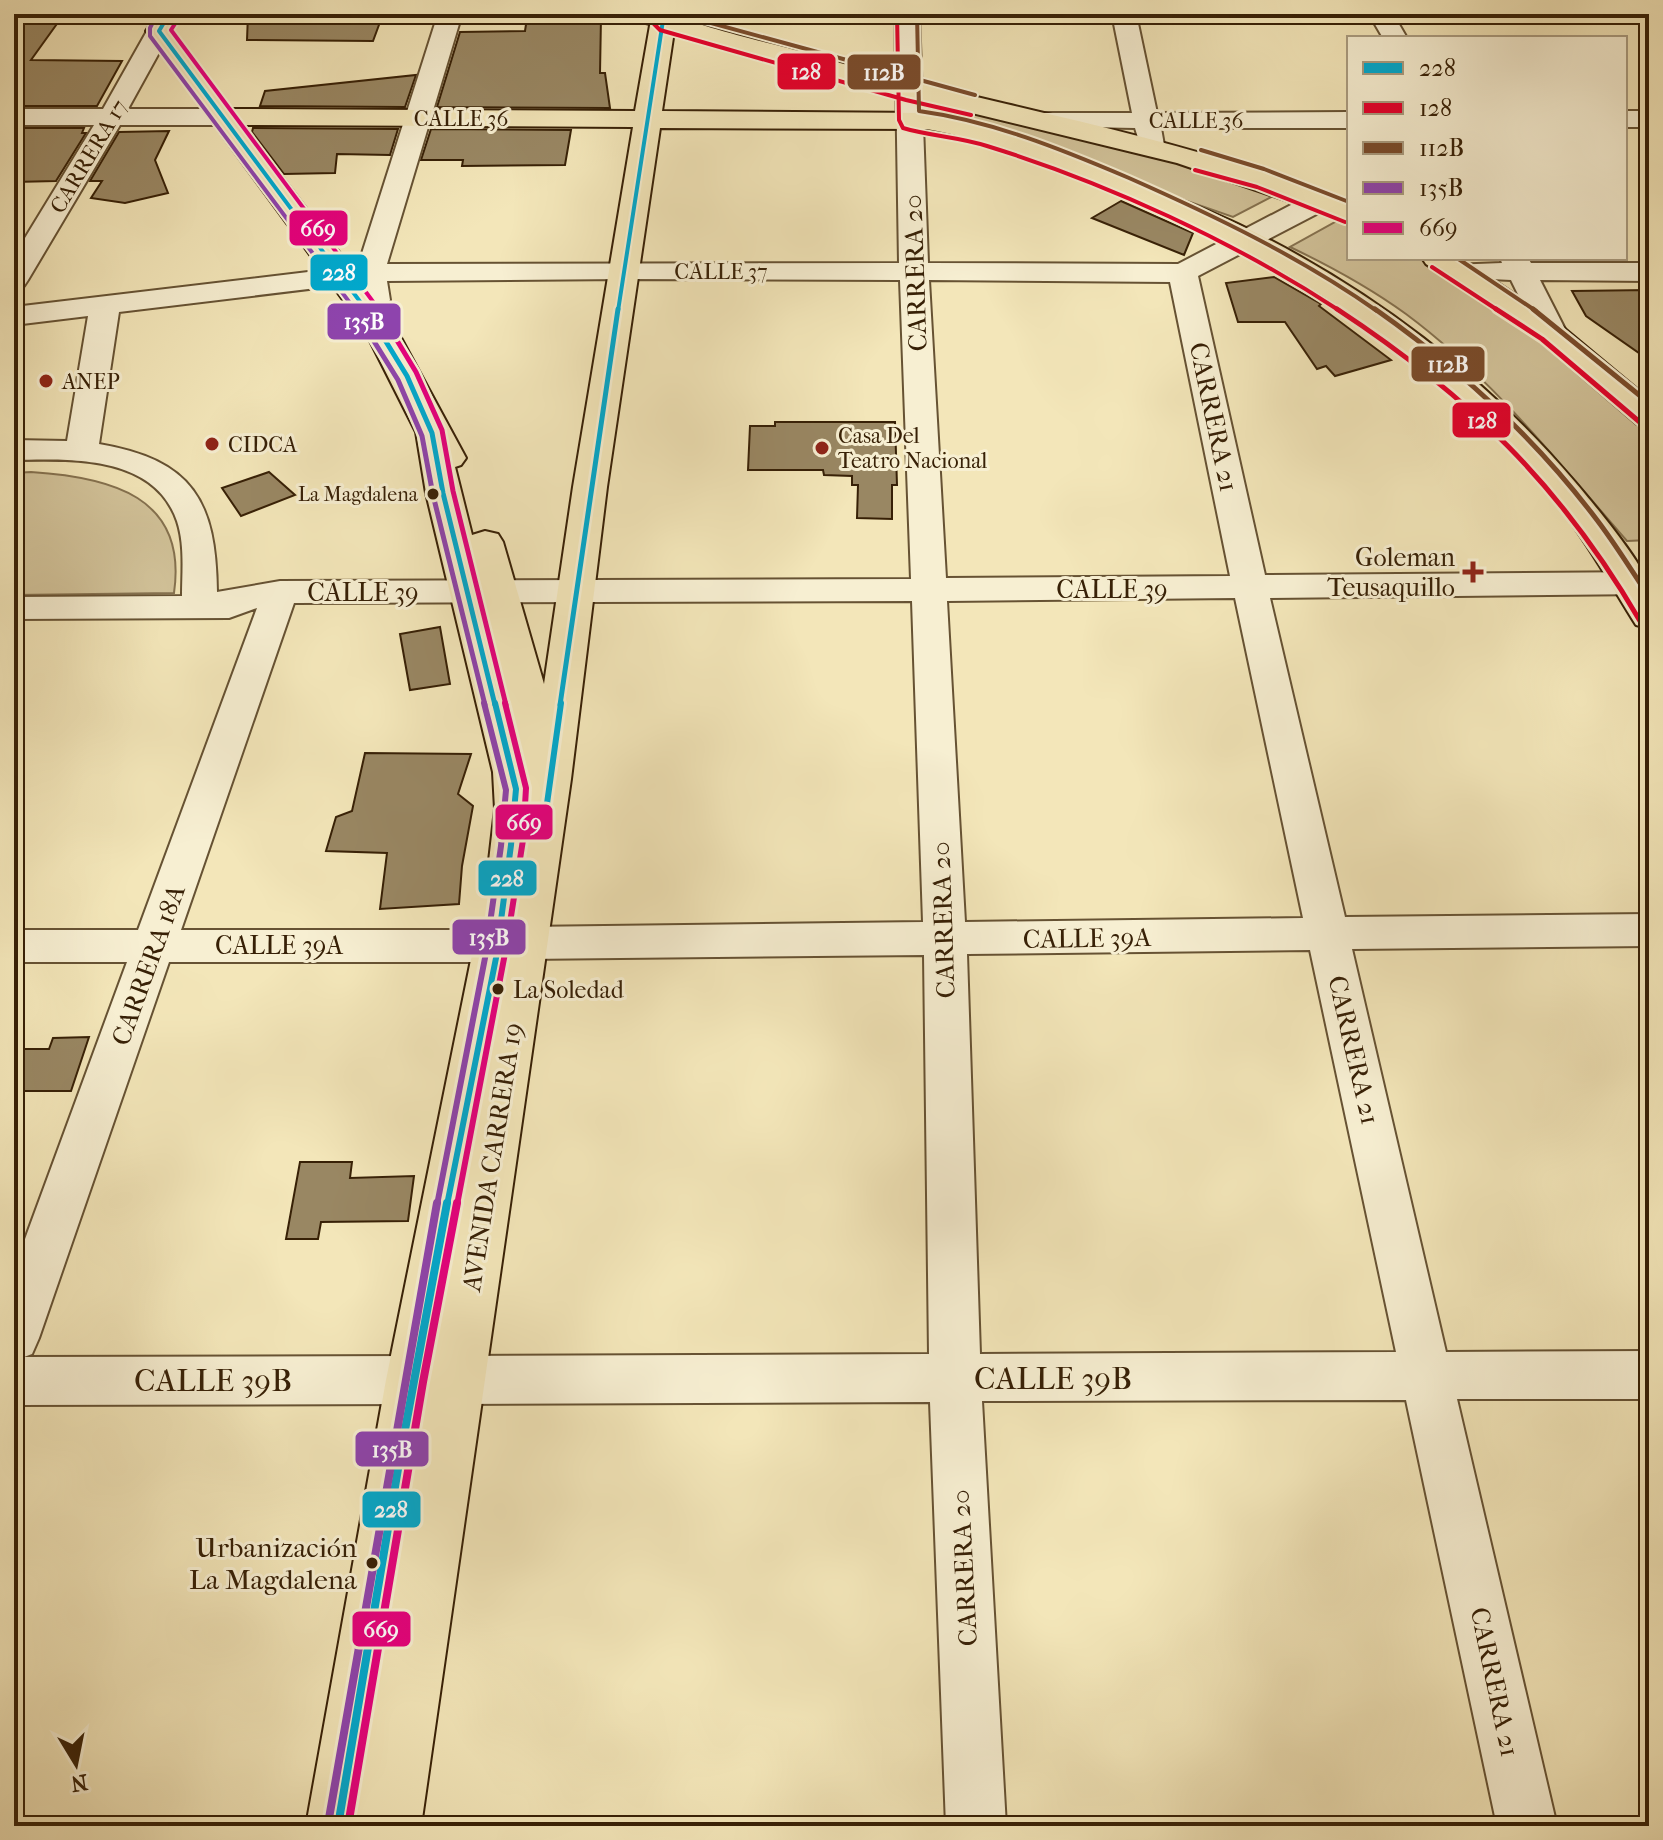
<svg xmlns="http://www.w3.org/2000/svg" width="1663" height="1840" viewBox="0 0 1663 1840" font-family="'IM FELL French Canon',serif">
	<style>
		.green { fill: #d3c49b; stroke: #857250; stroke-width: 2 }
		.building { fill: #998763; stroke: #372006; stroke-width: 2 }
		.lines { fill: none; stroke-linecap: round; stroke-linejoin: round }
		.minor-casing { stroke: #665233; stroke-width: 4 }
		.major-casing { stroke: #372006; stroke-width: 4 }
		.minor { fill: #f7efd2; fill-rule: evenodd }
		.major { fill: #f3e6b9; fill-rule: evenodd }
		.bus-1-far3-casing { stroke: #f7efd2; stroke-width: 8 }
		.bus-1-far2-casing { stroke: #f7efd2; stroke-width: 10 }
		.bus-1-far1-casing { stroke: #f7efd2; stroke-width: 12 }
		.bus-1-casing { stroke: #f7efd2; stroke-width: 14 }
		.bus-2-far1-casing { stroke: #f7efd2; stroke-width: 8 }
		.bus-2-casing { stroke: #f7efd2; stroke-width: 10 }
		.bus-3-far1-casing { stroke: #f7efd2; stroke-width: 8 }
		.bus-3-casing { stroke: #f7efd2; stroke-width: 10 }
		.bus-4-far3-casing { stroke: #f7efd2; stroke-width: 8 }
		.bus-4-far2-casing { stroke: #f7efd2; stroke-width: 10 }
		.bus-4-far1-casing { stroke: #f7efd2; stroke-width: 12 }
		.bus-4-casing { stroke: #f7efd2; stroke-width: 14 }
		.bus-5-far3-casing { stroke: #f7efd2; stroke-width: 8 }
		.bus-5-far2-casing { stroke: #f7efd2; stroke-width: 10 }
		.bus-5-far1-casing { stroke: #f7efd2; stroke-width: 12 }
		.bus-5-casing { stroke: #f7efd2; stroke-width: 14 }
		.bus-1-far3 { stroke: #00a9ce; stroke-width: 4 }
		.bus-1-far2 { stroke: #00a9ce; stroke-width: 5 }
		.bus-1-far1 { stroke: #00a9ce; stroke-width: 6 }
		.bus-1 { stroke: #00a9ce; stroke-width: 8 }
		.bus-2-far1 { stroke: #e4002b; stroke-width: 4 }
		.bus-2 { stroke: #e4002b; stroke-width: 5 }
		.bus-3-far1 { stroke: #7a4b2a; stroke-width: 4 }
		.bus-3 { stroke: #7a4b2a; stroke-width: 5 }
		.bus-4-far3 { stroke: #8e44ad; stroke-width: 4 }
		.bus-4-far2 { stroke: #8e44ad; stroke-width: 5 }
		.bus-4-far1 { stroke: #8e44ad; stroke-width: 6 }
		.bus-4 { stroke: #8e44ad; stroke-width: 8 }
		.bus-5-far3 { stroke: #e5007d; stroke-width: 4 }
		.bus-5-far2 { stroke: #e5007d; stroke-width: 5 }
		.bus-5-far1 { stroke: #e5007d; stroke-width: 6 }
		.bus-5 { stroke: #e5007d; stroke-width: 8 }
		.poi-dot { fill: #8f2418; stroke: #f7efd2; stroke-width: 3 }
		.bus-dot { fill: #372006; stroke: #f7efd2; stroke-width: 3 }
		.labels { text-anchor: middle; stroke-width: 6; stroke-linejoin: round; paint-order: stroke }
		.far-bus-label { font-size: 20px; fill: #372006; stroke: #f7efd2; text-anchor: end }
		.far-street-label { font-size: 22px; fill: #372006; stroke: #f7efd2 }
		.far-poi-label { font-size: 22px; fill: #372006; stroke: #f7efd2; text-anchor: start }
		.bus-label { font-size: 24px; fill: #372006; stroke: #f7efd2; text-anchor: start }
		.street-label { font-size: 26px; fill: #372006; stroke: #f7efd2 }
		.poi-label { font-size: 26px; fill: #372006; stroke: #f7efd2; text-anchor: end }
		.near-bus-label { font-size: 28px; fill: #372006; stroke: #f7efd2; text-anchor: end }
		.near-street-label { font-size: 32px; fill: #372006; stroke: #f7efd2 }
		.line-badge { stroke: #f7efd2; stroke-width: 3 }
		.badge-label { font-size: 22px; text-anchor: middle; font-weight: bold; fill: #fff }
	</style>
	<rect width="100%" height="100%" fill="#f3e6b9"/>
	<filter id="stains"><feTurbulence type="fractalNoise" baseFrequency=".0025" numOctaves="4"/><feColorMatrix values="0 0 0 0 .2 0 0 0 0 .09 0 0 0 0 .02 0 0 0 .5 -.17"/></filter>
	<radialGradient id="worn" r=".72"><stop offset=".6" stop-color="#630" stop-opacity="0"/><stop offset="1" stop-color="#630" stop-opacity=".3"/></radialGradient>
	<path class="green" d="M938 103 1156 151 1281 192 1233 217 954 120Z
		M1346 216 1349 218V258H1426L1602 380 1649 430V540L1627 541C1558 462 1491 377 1406 314 1370 288 1330 266 1290 247Z
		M31 472C110 477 188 496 174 593L14 595V473Z"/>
	<path class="building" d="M14 14H64L31 60 122 61 97 106H14Z
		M248 14H383L373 41 247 40Z
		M601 17 600 73H605L610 108 437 107 460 32 525 31 527 18Z
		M416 75 405 107 260 106 265 91Z
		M14 128H84L82 133H86L56 181 14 182Z
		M253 128 398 129 390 155 337 154 335 173 284 174 252 132Z
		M431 129 571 130 565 165 462 166 463 160H421Z
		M169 131 155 160 168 193 125 203 91 198 102 181H90L119 132Z
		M1121 201 1193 233 1184 255 1092 218Z
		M1274 277 1321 304 1319 306 1391 360 1335 376 1326 366 1317 369 1285 322H1238L1226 283Z
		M1649 290V360L1586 316 1572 291Z
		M775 422H895L897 485H892V519L857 518 858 485H852V476L824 475 823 470H748L750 426H775Z
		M269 472 295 495 241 516 222 488Z
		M440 627 450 684 410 690 400 634Z
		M365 753 471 754 458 794 473 806 462 866 459 904 380 909 387 853 326 851 336 817 352 811Z
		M89 1037 71 1091H14V1049H49L53 1038Z
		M300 1162H352L350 1178 414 1176 408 1221 321 1222 318 1239H286Z"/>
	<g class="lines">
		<g class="minor-casing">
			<path id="minor" d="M438 14H462L387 264 899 263 895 14H919L928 263 1178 264 1310 195 1320 193 1330 195 1334 201 1330 207 1198 276 1265 575 1649 572V594L1270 598 1345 917 1649 914V946L1352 949 1446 1352 1649 1351V1399H1457L1557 1826H1497L1406 1400 982 1401 1006 1826H946L930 1402 456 1404 438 1397 434 1389 431 1397 413 1404 14 1405V1269L127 962H14V930H138L257 608 229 618 14 619V597L182 596C182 572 185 545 177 521 154 455 71 459 14 460V440L67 441 88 316 14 325V307L358 266ZM625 279 900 280 911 579 280 581 217 592C216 501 193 460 99 444L119 312 358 283 360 300 365 306 375 309 385 306 390 300 387 281ZM929 280 1170 282 1230 576 946 578ZM1235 598 1303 918 965 922 947 601ZM912 601 923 922 525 927 509 934 496 930H181L294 603ZM1310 950 1396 1352 980 1354 967 954ZM512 955 525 959 924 955 929 1354 456 1356 438 1363 434 1371 431 1363 413 1356 24 1357 32 1354 39 1338 169 962H496Z
				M631 14H668L675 20 671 25C660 28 639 24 631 14Z
				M1112 14H1136L1157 113 1349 112V128H1161L1164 145 1160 151H1142L1135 128 1033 126 1029 121 1033 116 1042 113H1132Z
				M1369 14H1393L1407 38H1383Z
				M159 24 167 26 171 31 128 109H225L234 112 238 117 234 122 225 125H120L28 280 24 286 14 289V256L94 125H14V109H103L147 31 151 26Z
				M1625 111H1649V127H1625Z
				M1500 258H1528L1531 263H1649V281L1540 280 1567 333 1563 339 1552 342 1541 339 1537 333 1511 280 1451 277 1447 271 1451 265 1502 263Z"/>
		</g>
		<g class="major-casing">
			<path id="major" d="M157 14H181L172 31 231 109 635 111 652 14H676C688 24 769 43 791 49 976 104 1169 131 1349 203V222L1177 163 869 88 674 31 662 111 927 113C996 124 1059 150 1123 177 1164 194 1206 208 1246 228 1371 289 1485 376 1575 482 1592 502 1643 563 1649 586 1652 598 1649 616 1649 628L1636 625C1612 587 1591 548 1564 513 1473 398 1353 303 1221 239 1185 221 1147 207 1110 192 1050 167 991 140 927 129L660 128 607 487 571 779 421 1826H306L386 1380 475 940 481 928 497 923 506 926 515 875 495 872 489 861 495 809 493 772 426 493 416 432 363 327 146 31ZM243 125 633 127 573 487 544 684 503 542 498 534 485 531 472 535 455 467 461 465 466 458 394 325Z
				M1422 258H1458L1477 269 1559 324 1649 399V427L1637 424 1537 338 1426 264Z"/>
		</g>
		<use href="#minor" class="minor"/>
		<use href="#major" class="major"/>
		<g class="bus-1-far3-casing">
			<path id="bus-1-far3" d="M169 14 159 31 367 311
				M618 311 664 14"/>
		</g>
		<g class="bus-1-far2-casing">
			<path id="bus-1-far2" d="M366 309 407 376 432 433 443 493 495 705
				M560 705 618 309"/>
		</g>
		<g class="bus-1-far1-casing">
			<path id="bus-1-far1" d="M545 818 561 703
				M447 1205 496 958 511 845 516 789 495 703"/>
		</g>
		<g class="bus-1-casing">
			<path id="bus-1" d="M338 1826 400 1457 447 1203"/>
		</g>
		<g class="bus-2-far1-casing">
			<path id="bus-2-far1" d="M654 14V24L660 30 906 100 971 115
				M897 14 899 120 903 128C930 136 959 137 987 146 1107 183 1235 242 1340 311
				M1195 170 1257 187 1345 222
				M1432 267 1499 311"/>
		</g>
		<g class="bus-2-casing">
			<path id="bus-2" d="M1337 309C1468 395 1561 485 1640 621
				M1496 309 1542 339 1642 424"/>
		</g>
		<g class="bus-3-far1-casing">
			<path id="bus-3-far1" d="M678 14 975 95
				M917 14 919 111C992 121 1061 149 1129 178 1215 216 1300 257 1377 311
				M1201 150 1264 169 1349 202
				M1457 258 1536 311"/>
		</g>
		<g class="bus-3-casing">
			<path id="bus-3" d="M1375 309C1459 368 1535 438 1597 520 1616 545 1632 571 1649 597
				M1533 309 1649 403"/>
		</g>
		<g class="bus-4-far3-casing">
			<path id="bus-4-far3" d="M157 14 150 28V36L356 311"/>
		</g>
		<g class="bus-4-far2-casing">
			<path id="bus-4-far2" d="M354 309 398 380 422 436 433 495 485 705"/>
		</g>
		<g class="bus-4-far1-casing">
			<path id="bus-4-far1" d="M437 1205 485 958 501 846 506 790 484 703"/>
		</g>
		<g class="bus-4-casing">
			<path id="bus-4" d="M328 1824 437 1203"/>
		</g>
		<g class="bus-5-far3-casing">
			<path id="bus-5-far3" d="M178 19 171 30 380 311"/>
		</g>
		<g class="bus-5-far2-casing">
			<path id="bus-5-far2" d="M378 309 416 372 442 430 453 491 506 705"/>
		</g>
		<g class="bus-5-far1-casing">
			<path id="bus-5-far1" d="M457 1205 506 948 523 840 526 788 505 703"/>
		</g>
		<g class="bus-5-casing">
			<path id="bus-5" d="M348 1826 423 1382 457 1203"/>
		</g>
		<use href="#bus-1-far3" class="bus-1-far3"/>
		<use href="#bus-1-far2" class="bus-1-far2"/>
		<use href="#bus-1-far1" class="bus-1-far1"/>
		<use href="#bus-1" class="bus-1"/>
		<use href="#bus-2-far1" class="bus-2-far1"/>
		<use href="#bus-2" class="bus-2"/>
		<use href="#bus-3-far1" class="bus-3-far1"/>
		<use href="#bus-3" class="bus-3"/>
		<use href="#bus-4-far3" class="bus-4-far3"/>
		<use href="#bus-4-far2" class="bus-4-far2"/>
		<use href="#bus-4-far1" class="bus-4-far1"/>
		<use href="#bus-4" class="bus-4"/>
		<use href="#bus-5-far3" class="bus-5-far3"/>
		<use href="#bus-5-far2" class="bus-5-far2"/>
		<use href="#bus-5-far1" class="bus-5-far1"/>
		<use href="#bus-5" class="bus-5"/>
	</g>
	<g class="poi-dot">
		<circle cx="46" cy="381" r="8"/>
		<circle cx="212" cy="444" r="8"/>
		<circle cx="822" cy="448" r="8"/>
		<path d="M1469 560h8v8h8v8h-8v8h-8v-8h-8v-8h8z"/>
	</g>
	<g class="bus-dot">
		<circle cx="433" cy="494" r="7"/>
		<circle cx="498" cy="989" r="7"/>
		<circle cx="372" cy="1563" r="7"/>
	</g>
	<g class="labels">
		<g class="far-bus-label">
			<text x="418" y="501">La Magdalena</text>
		</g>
		<g class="far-street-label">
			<text x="461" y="126">CALLE 36</text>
			<text x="1196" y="128">CALLE 36</text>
			<text transform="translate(88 156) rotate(-59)" y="8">CARRERA 17</text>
			<text x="721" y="279">CALLE 37</text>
		</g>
		<g class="far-poi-label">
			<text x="62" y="389">ANEP</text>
			<text x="838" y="443">Casa Del<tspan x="838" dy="25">Teatro Nacional</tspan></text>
			<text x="228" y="452">CIDCA</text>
		</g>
		<g class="bus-label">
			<text x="513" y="998">La Soledad</text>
		</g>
		<g class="street-label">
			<text transform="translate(915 273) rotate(-92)" y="9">CARRERA 20</text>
			<text transform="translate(1214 417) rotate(78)" y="9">CARRERA 21</text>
			<text x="1112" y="598">CALLE 39</text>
			<text x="363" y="601">CALLE 39</text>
			<text transform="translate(943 920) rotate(-92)" y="9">CARRERA 20</text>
			<text transform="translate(1087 938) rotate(-1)" y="9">CALLE 39A</text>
			<text x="279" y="954">CALLE 39A</text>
			<text transform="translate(148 965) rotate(-70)" y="9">CARRERA 18A</text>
			<text transform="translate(1354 1050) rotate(77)" y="9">CARRERA 21</text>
			<text transform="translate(492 1157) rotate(-81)" y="9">AVENIDA CARRERA 19</text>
			<text transform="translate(964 1568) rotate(-93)" y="9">CARRERA 20</text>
			<text transform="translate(1495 1682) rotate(78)" y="9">CARRERA 21</text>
		</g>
		<g class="poi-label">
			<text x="1455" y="566">Goleman<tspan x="1455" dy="30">Teusaquillo</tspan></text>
		</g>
		<g class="near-bus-label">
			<text x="357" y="1557">Urbanización<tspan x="357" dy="32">La Magdalena</tspan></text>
		</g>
		<g class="near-street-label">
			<text x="1053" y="1389">CALLE 39B</text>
			<text x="213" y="1391">CALLE 39B</text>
		</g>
	</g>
	<g class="line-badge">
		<rect x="776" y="52" width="61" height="39" rx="8" fill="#e4002b"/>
		<rect x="846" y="53" width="76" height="38" rx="8" fill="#7a4b2a"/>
		<rect x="288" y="209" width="61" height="38" rx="8" fill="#e5007d"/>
		<rect x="309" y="253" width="60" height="39" rx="8" fill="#00a9ce"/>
		<rect x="326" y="302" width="76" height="39" rx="8" fill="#8e44ad"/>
		<rect x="1410" y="345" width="76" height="38" rx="8" fill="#7a4b2a"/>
		<rect x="1451" y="401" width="61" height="38" rx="8" fill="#e4002b"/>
		<rect x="494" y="803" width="60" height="38" rx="8" fill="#e5007d"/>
		<rect x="477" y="859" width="61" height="38" rx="8" fill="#00a9ce"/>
		<rect x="451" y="918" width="76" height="38" rx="8" fill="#8e44ad"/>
		<rect x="354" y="1430" width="76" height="38" rx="8" fill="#8e44ad"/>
		<rect x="361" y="1490" width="61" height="39" rx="8" fill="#00a9ce"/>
		<rect x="351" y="1610" width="61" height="38" rx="8" fill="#e5007d"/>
	</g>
	<g class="badge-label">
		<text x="806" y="79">128</text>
		<text x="884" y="80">112B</text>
		<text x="318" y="236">669</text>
		<text x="339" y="280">228</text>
		<text x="364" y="329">135B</text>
		<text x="1448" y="372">112B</text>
		<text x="1482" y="428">128</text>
		<text x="524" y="830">669</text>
		<text x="507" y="886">228</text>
		<text x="489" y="945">135B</text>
		<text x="392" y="1457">135B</text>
		<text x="391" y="1517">228</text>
		<text x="381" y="1637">669</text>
	</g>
	<rect width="1663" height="1840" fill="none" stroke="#f3e6b9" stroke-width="48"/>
	<rect x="16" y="16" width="1631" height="1808" fill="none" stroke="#372006" stroke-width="4"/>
	<rect x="24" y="24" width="1615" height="1792" fill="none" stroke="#372006" stroke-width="2"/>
	<rect x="1347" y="36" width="280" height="224" fill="#f7efd2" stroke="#aa9c80" stroke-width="2"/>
	<rect x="1363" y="62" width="40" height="12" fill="#00a9ce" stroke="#aa9c80" stroke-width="2"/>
	<text x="1419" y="76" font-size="24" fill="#372006">228</text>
	<rect x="1363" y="102" width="40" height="12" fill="#e4002b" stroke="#aa9c80" stroke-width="2"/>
	<text x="1419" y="116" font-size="24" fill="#372006">128</text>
	<rect x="1363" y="142" width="40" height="12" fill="#7a4b2a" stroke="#aa9c80" stroke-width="2"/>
	<text x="1419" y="156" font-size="24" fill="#372006">112B</text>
	<rect x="1363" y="182" width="40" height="12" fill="#8e44ad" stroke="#aa9c80" stroke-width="2"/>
	<text x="1419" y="196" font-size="24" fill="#372006">135B</text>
	<rect x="1363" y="222" width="40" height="12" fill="#e5007d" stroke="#aa9c80" stroke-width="2"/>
	<text x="1419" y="236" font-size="24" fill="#372006">669</text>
	<g transform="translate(76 1764) rotate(170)" stroke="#f7efd2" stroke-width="6" paint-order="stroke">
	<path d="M0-6L14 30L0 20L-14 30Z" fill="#372006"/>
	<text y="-12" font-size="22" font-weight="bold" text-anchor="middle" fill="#372006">N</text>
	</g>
	<rect width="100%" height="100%" filter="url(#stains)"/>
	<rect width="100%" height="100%" fill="url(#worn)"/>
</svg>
